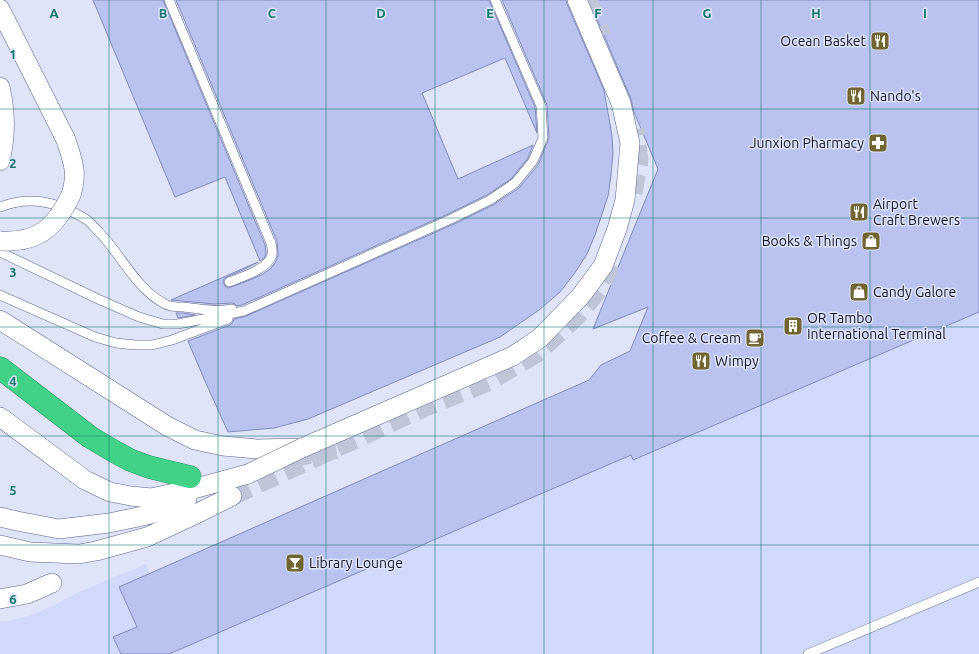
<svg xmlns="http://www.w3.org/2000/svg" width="979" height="654" viewBox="0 0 979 654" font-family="Ubuntu,sans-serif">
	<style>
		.built { fill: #d1d9fc }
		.building { fill: #bac3f0; stroke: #828bba }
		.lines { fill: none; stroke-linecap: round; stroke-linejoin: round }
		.minor-tunnel { stroke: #c0c5d8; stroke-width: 19; stroke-dasharray: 19 10; stroke-linecap: butt }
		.motorway-tunnel { stroke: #c0c5d8; stroke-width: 22; stroke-dasharray: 22 11; stroke-linecap: butt }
		.service-casing { stroke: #5b638f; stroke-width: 10 }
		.minor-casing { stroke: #5b638f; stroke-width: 20 }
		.motorway-casing { stroke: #319065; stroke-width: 23 }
		.service { stroke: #fff; stroke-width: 9 }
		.minor { stroke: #fff; stroke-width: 19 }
		.motorway { stroke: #41d287; stroke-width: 22 }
		.minor-bridge-casing { stroke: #5b638f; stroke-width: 20; stroke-linecap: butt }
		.minor-bridge { stroke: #fff; stroke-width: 19 }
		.grid { fill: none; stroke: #0f766e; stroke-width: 1; stroke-opacity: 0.55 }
		.labels { text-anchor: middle; stroke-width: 3; stroke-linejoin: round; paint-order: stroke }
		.poi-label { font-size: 14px; fill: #121426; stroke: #dfe4f8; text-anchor: start }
		.grid-label { font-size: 13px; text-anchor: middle; font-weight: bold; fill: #0f766e; stroke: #dfe4f8; stroke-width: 3; stroke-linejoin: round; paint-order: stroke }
	</style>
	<rect width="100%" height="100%" fill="#dfe4f8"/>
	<path class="built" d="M587 0H979V654H0V621H8L29 616 52 606 81 591 146 564 150 574 589 380 601 365 630 351 647 308 593 329 658 169Z"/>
	<path class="building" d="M93 0H163L265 245 266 253 265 257 260 261 225 177 175 197Z
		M176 0H489L535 107 537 133 505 58 422 93 458 179 533 145 528 158 511 179 487 195 448 214 242 305 237 306 235 304 232 303 214 304 171 300 258 262 245 269 227 277 224 279 223 281 225 286 228 288 250 280 263 274 270 269 275 263 278 256V252L277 241Z
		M502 0H566L567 4 604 90 612 136 613 153 611 175 608 196 595 235 587 254 574 274 560 292 539 310 500 337 308 419 274 428 228 432 205 381 188 341 230 325 233 322 234 319 246 316 454 224 493 205 519 188 538 165 549 138 547 105Z
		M589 0H979V312L633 460 631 455 169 654H121L113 637 137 627 119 587 589 380 601 365 630 351 648 307 593 329 658 169 634 112 631 99Z
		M176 313H183L195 315 178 318Z"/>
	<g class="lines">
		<path class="minor-tunnel" d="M588 0 602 36
			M633 193 639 160 637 144 635 129
			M232 496 423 408 488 382 537 353 578 315 601 287 612 259"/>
		<path class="motorway-tunnel" d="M288 457 336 448"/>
		<g class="service-casing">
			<path id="service" d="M169 0 271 243C272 247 273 251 272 255 268 269 242 277 229 282
				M0 207C20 199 39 199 59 206 69 210 78 214 87 220 91 223 94 227 98 231 122 255 134 287 165 304 170 307 177 307 183 307 199 309 216 312 232 309
				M0 252 98 299 139 317 163 324H178L244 311 451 219 490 200 515 183 533 161 543 138 541 106 495 0
				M0 295 95 337 116 343 135 345H152L172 340 228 319
				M808 654 979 582"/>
		</g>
		<g class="minor-casing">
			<path id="minor" d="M0 9 66 140C73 162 78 172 71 195
				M0 87C6 112 6 136 0 161
				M0 320 167 426 195 440 223 446 257 449 302 448 513 356 540 338 580 297 603 266 617 229 625 200 630 143 621 103 577 0
				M0 417 85 480 110 492 131 496 151 498 193 489 248 474
				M0 517 17 521 59 529 109 523 138 517 151 514 187 499
				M0 545 30 552 79 554 96 551 147 537 192 516 232 496
				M0 599 27 594 52 583"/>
		</g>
		<g class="motorway-casing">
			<path id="motorway" d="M0 368 90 437 110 449 130 460 149 467 190 477"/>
		</g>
		<use href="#service" class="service"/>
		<use href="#minor" class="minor"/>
		<use href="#motorway" class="motorway"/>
		<g class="minor-bridge-casing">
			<path id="minor-bridge" d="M0 241C38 243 55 228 71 195
				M248 474 302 448"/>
		</g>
		<use href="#minor-bridge" class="minor-bridge"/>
	</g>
	<path class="grid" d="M109 0V654M218 0V654M326 0V654M435 0V654M544 0V654M653 0V654M761 0V654M870 0V654M0 109H979M0 218H979M0 327H979M0 436H979M0 545H979"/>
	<defs>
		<g id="restaurant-square" transform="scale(1)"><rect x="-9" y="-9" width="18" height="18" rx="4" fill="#716532" stroke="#dfe4f8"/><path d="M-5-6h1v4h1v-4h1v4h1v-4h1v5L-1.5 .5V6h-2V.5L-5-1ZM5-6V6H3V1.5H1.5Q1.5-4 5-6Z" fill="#fff"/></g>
		<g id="pharmacy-square" transform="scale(1)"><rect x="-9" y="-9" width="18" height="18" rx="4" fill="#716532" stroke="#dfe4f8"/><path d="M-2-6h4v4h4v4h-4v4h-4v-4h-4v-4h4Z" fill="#fff"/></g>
		<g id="shop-square" transform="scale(1)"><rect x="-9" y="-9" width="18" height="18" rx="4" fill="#716532" stroke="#dfe4f8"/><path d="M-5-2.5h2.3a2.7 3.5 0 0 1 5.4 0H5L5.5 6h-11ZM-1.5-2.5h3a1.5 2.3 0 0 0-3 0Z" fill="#fff"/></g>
		<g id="building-square" transform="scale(1)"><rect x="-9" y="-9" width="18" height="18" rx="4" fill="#716532" stroke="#dfe4f8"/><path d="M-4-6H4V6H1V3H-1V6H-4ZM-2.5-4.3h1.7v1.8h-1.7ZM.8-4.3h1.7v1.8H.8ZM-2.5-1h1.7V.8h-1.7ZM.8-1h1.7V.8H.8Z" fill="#fff"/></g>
		<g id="cafe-square" transform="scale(1)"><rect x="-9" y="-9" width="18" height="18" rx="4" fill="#716532" stroke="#dfe4f8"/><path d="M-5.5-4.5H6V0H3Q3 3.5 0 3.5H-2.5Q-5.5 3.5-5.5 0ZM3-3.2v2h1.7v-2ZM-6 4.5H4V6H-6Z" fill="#fff"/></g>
		<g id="bar-square" transform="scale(1)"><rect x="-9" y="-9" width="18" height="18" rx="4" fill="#716532" stroke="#dfe4f8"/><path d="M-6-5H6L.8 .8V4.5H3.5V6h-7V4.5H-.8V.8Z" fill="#fff"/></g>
	</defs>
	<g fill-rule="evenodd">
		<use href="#restaurant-square" x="880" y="41"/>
		<use href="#restaurant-square" x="856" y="96"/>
		<use href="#pharmacy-square" x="878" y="143"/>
		<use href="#restaurant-square" x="859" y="212"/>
		<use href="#shop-square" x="871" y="241"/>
		<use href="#shop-square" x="859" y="292"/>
		<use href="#building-square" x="793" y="326"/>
		<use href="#cafe-square" x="755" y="338"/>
		<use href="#restaurant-square" x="701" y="361"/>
		<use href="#bar-square" x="295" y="563"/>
	</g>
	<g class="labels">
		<g class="poi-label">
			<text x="866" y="46" text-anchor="end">Ocean Basket</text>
			<text x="870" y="101">Nando's</text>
			<text x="864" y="148" text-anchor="end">Junxion Pharmacy</text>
			<text x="873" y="209">Airport<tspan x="873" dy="16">Craft Brewers</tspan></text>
			<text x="857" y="246" text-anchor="end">Books &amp; Things</text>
			<text x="873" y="297">Candy Galore</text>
			<text x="807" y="323">OR Tambo<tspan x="807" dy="16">International Terminal</tspan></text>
			<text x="741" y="343" text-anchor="end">Coffee &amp; Cream</text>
			<text x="715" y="366">Wimpy</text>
			<text x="309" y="568">Library Lounge</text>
		</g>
	</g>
	<g class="grid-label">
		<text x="54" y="18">A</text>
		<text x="163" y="18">B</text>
		<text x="272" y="18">C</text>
		<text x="381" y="18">D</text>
		<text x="490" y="18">E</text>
		<text x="598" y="18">F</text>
		<text x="707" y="18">G</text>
		<text x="816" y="18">H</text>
		<text x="925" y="18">I</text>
		<text x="13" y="59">1</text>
		<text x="13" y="168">2</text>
		<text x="13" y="277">3</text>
		<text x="13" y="386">4</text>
		<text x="13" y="495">5</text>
		<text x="13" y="604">6</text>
	</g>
</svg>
